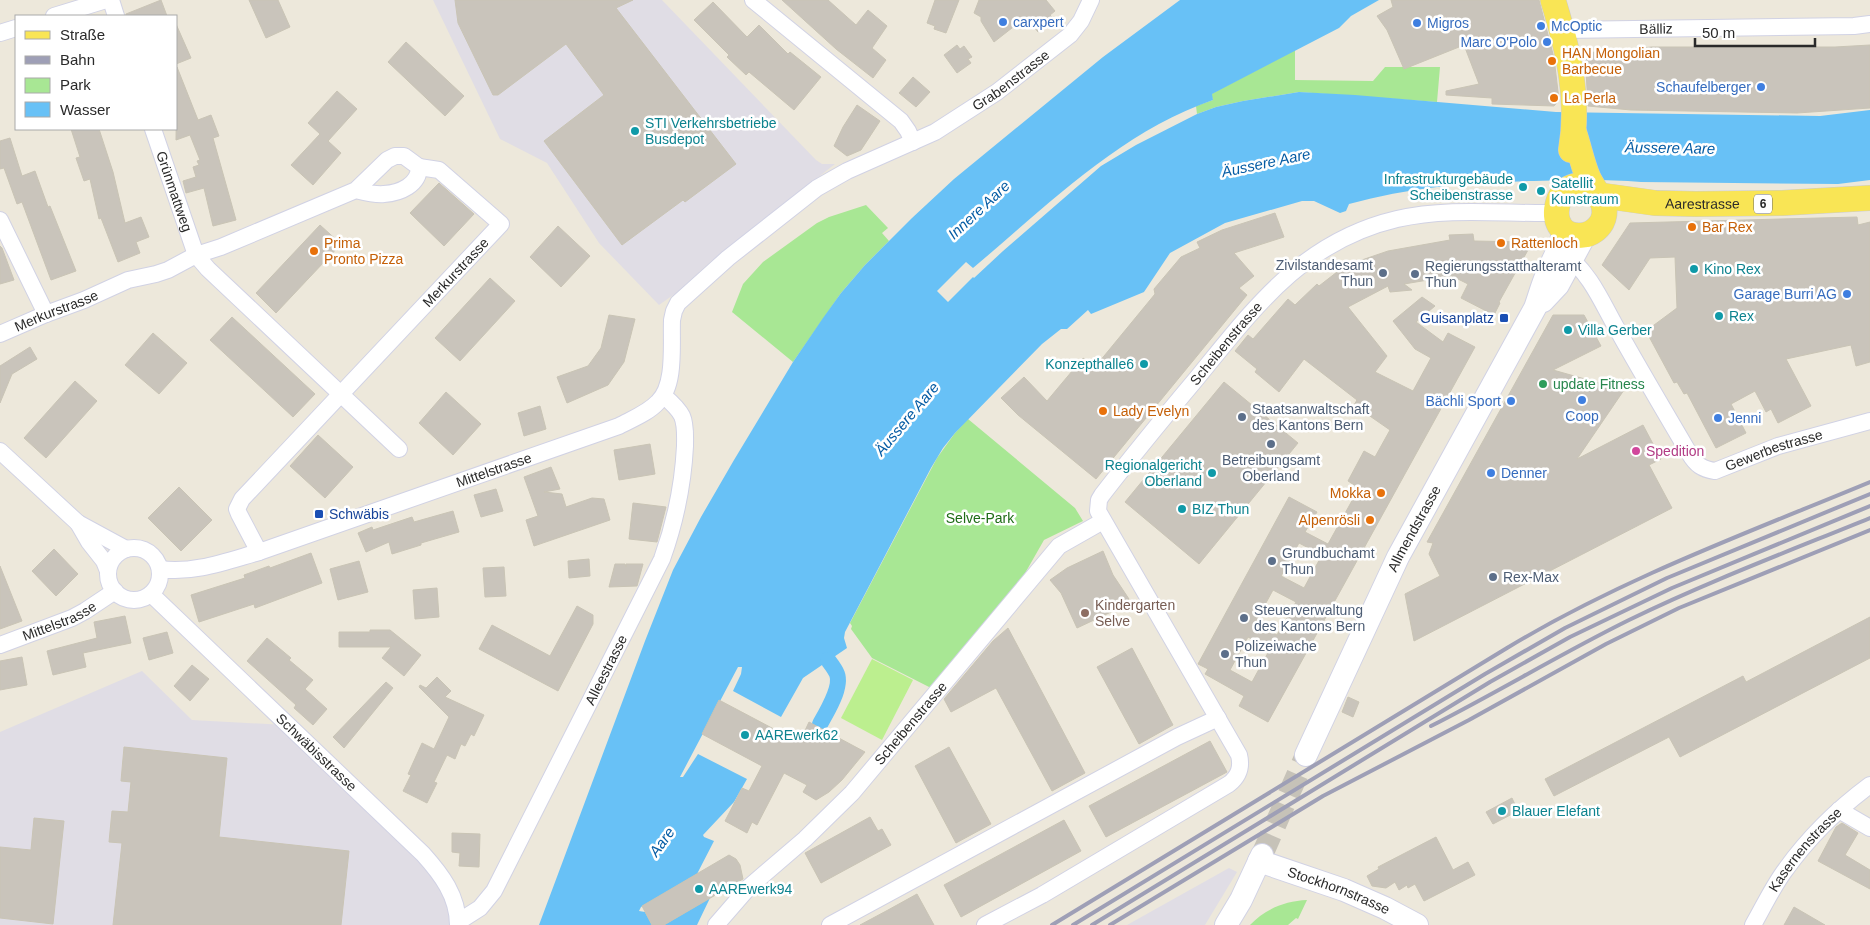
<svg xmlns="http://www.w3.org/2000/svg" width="1870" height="925" viewBox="0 0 1870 925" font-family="Helvetica,sans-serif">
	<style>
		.industrial { fill: #e0dde5 }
		.green { fill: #a8e794 }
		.pitch { fill: #bcef8f }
		.water { fill: #68c1f6 }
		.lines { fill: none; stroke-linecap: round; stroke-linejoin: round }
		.canal { stroke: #68c1f6; stroke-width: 16 }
		.building { fill: #c9c4bb; stroke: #c9c4b5; fill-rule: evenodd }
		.secondary-tunnel { stroke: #c6c2b8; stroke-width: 22; stroke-dasharray: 22 11; stroke-linecap: butt }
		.street-casing { stroke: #d1d2e4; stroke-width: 18 }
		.secondary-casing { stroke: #d1d2e4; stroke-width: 24 }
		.primary-casing { stroke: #ccc; stroke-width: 26 }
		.street { stroke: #fff; stroke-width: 16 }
		.secondary { stroke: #fff; stroke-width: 22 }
		.primary { stroke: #f9e555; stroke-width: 25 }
		.rail { stroke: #9e9fb6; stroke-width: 4 }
		.shop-dot { fill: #3f7fe0; stroke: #fff; stroke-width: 2 }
		.food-dot { fill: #e8710a; stroke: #fff; stroke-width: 2 }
		.culture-dot { fill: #0f9aa8; stroke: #fff; stroke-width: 2 }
		.service-dot { fill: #5c6f8a; stroke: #fff; stroke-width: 2 }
		.transit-dot { fill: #1a4fb4; stroke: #fff; stroke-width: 2 }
		.leisure-dot { fill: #2e9e5b; stroke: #fff; stroke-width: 2 }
		.hotel-dot { fill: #d1479c; stroke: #fff; stroke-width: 2 }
		.education-dot { fill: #8d6e63; stroke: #fff; stroke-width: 2 }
		.labels { text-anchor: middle; stroke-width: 5; stroke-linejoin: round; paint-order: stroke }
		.shield { fill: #fff; stroke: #6a6a6a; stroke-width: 1 }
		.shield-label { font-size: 12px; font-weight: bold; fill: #2a2a2a }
		.shop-label { font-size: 14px; fill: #366cbe; stroke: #fff; text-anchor: start }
		.street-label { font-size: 14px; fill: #2a2a2a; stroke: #fff }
		.food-label { font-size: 14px; fill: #c56008; stroke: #fff; text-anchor: start }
		.culture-label { font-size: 14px; fill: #0d838f; stroke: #fff; text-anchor: start }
		.service-label { font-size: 14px; fill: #4e5e75; stroke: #fff; text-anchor: start }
		.transit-label { font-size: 14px; fill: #164399; stroke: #fff; text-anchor: end }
		.leisure-label { font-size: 14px; fill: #27864d; stroke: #fff; text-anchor: start }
		.hotel-label { font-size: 14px; fill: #b23c85; stroke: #fff; text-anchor: start }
		.park-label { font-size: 14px; fill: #1e6c16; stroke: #fff }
		.education-label { font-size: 14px; fill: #785e54; stroke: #fff; text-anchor: start }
		.water-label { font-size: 15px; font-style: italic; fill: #055ca4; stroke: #fff }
	</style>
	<rect width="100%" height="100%" fill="#ede8db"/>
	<path class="industrial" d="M433 0H662L816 160 822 164H835L710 262 676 293 659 305 599 243 547 163 500 139Z
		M142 671 192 720 286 725 423 854 457 925H0V732Z
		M1229 868 1237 872 1205 925H1127Z"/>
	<path class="green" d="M1295 50V80L1373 81 1385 67H1440L1437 102 1299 92 1243 101 1216 107 1197 114 1196 106 1213 100 1211 94Z
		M866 205 888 228 882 233 889 241 865 265 841 293 793 362 732 312 743 284 763 262 817 223 829 217Z
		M968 419 1075 508 1083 521 1044 540 1012 596 933 689 872 658 851 629 852 626 850 623 937 458 955 433Z
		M1307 900 1298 919 1296 918 1288 925H1250C1265 909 1285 901 1307 900Z"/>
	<path class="pitch" d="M872 659 913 680 882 740 841 718Z"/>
	<path class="water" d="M1180 0H1379L1351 16 1339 28 1212 94 1213 100C1120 132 1047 206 973 268L966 262 937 291 948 302 973 277 974 278 1003 251 1101 166 1136 145 1197 114 1216 107 1243 101 1299 92 1355 95 1556 112 1820 116 1870 110V180L1838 184 1641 182C1606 179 1570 180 1534 181 1472 182 1410 187 1349 204L1346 211 1340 213 1314 201H1302L1225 223 1170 253 1144 292 1091 314 1088 310 1067 329H1061L1042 344 955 433 943 448 931 468 845 632 844 638 847 648 803 678 781 717 733 691 741 674 742 667H738L680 777H683L698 754 747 779 734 802 703 835 704 837 714 841 697 874 641 907 639 911 645 912 652 925H539L645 641 673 570 701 517 734 460 793 362 823 318 841 293 865 265 912 218 954 179 1103 57Z
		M710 898 697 925H664Z"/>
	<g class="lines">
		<path class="canal" d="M820 724C827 712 842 687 837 674 835 669 831 664 828 660"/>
	</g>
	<path class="building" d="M161 0 167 16H126V14Z
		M249 0H278L290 27 266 38Z
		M455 0H633L616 8 736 164 685 202 683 200 622 245 544 141 604 95 566 44 498 95H493L458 23Z
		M782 0H828L856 25 868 10 887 26 872 48 886 60 873 78 836 49Z
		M935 0H959L946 33 934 29 935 26 927 23Z
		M979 0H1046L1055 11 1050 15 1054 19 1038 32 1026 17 994 42 981 21V17L974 13Z
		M1391 0H1539L1554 58 1559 100 1554 106 1492 104V98L1446 95V91L1479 84 1464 45 1404 69 1387 30 1377 16 1393 7Z
		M713 2 747 37 759 25 788 54 790 52 821 77 794 110 749 72 746 75 727 57 729 55 694 20Z
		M176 24 191 58 176 64Z
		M406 42 464 96 445 116 388 62Z
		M957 45 960 49 964 46 972 57 968 59 971 63 957 73 944 55Z
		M1870 45V108L1797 113 1631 110 1588 106 1585 53 1652 47H1835Z
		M177 67 198 120 211 115 219 136 213 138 236 220 213 226 204 188 186 193 183 181 196 177 193 167 199 165 197 161 200 160 190 135 176 140Z
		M913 77 930 92 916 107 899 93Z
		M337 91 357 109 328 141 341 153 313 185 291 165 320 134 308 123Z
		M857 105 880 121 861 150 847 156 834 146 843 127Z
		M71 129H99L113 172 125 223 141 217 149 237 136 242 140 253 118 262 101 218 99 219 90 179 84 181 76 158 80 157Z
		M10 138 22 176 35 171 48 207 50 206 76 271 51 280 22 202 17 204 4 168 0 169V141Z
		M439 183 474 214 444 246 410 213Z
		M1275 213 1284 237 1234 253 1254 276 1239 288 1247 295 1096 479 1018 415 1001 398 1024 377 1047 401 1083 358 1095 367 1155 294 1154 289 1181 257 1200 248 1197 242 1222 230Z
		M1857 217 1858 225 1870 222V362L1856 366 1851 345 1786 359 1811 406 1778 423 1771 409 1766 412 1755 391 1731 404 1746 433 1716 448 1687 393 1684 394 1677 382 1674 383 1646 331 1677 308 1675 257 1650 258 1629 290 1602 265 1630 223Z
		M320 225 341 244 276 313 256 293Z
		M558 226 590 256 561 287 530 257Z
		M1473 234 1474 241 1524 242 1528 250 1499 302 1500 303 1494 315 1461 298 1468 284 1452 276 1404 284 1412 290 1390 292 1388 286 1348 307 1387 356 1375 372 1413 391 1431 358 1415 349 1393 321 1422 297 1435 306 1416 322 1443 342 1448 333 1475 347 1268 722 1239 706 1244 696 1205 674 1208 669 1198 664 1289 497 1317 512 1305 532 1328 544 1359 488 1348 481 1364 451 1375 457 1390 430 1354 405 1357 400 1304 359 1279 392 1255 372 1257 369 1235 351 1248 335 1253 339 1288 299 1295 305 1317 284 1319 286 1337 272 1356 262 1388 251 1450 240 1449 235ZM1299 543 1322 555 1304 588 1281 576ZM1273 590 1296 602 1277 635 1255 623ZM1248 637 1270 649 1252 682 1230 670Z
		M0 246 2 248 14 280 0 284Z
		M490 278 515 301 460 361 435 338Z
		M609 315 635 319 624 362 608 385 567 403 557 377 588 366 601 348Z
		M1553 315H1584L1601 346 1553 370 1624 390 1577 459 1643 425 1661 459 1649 465 1672 508 1414 641 1405 594 1440 576 1429 554 1433 543 1427 542Z
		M232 317 315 394 293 417 210 340Z
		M153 333 187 363 159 394 125 365Z
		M30 347 37 359 12 374 0 403V366Z
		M75 381 97 401 46 458 24 438Z
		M1224 382 1298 443 1199 564 1125 502Z
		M446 392 481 424 453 455 419 423Z
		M540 406 546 429 524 436 518 413Z
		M318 435 353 467 325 498 290 466Z
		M650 444 655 474 619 480 614 450Z
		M551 467 560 489 544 492 562 494 566 507 592 498 604 499 610 520 534 546 526 520 538 516 524 477Z
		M179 487 212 520 181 551 148 518Z
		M496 489 503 511 481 517 474 495Z
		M633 503 666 507 657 542 629 539Z
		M453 511 459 532 421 543V545L392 554 389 542 366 552 358 533 372 527 373 530 412 517 414 522Z
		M54 549 78 574 56 596 32 571Z
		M1103 551 1113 575 1129 599 1111 612 1077 628 1061 593 1050 580 1067 568Z
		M311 553 322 583 255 608 254 604 199 622 191 595 245 578 244 575 269 566 270 568Z
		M589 559 590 576 569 578 568 561Z
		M359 561 368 592 338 600 330 569Z
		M615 564H625L626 567V564H643L637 586 609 587Z
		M0 566 22 621 0 629Z
		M504 567 506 596 485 597 483 568Z
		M437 588 439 617 415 619 413 590Z
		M577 606 593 615V624L558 691 479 649 492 625 550 656Z
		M125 616 131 643 83 653 86 667 53 675 47 651 97 638 94 622Z
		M1870 617V658L1680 757 1669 737 1554 796 1545 779 1743 676 1746 682Z
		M1008 628 1085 773 1052 791 996 688 951 712 944 699 993 641Z
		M370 630H390L421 655 404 676 382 658 391 647H339V632H370Z
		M167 632 173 653 149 660 143 638Z
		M267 638 291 658 289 660 313 680 305 689 327 709 313 725 294 708 296 705 247 661Z
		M1132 648 1173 725 1139 744 1097 667Z
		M22 657 27 685 0 690V661Z
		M192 665 209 679 190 701 174 686Z
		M437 677 451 691 445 697 484 715 474 736 471 734 465 746 461 744 455 759 447 755 434 782 437 783 427 803 403 791 411 775 408 774 422 743 434 749 449 717 419 687 420 685 426 688Z
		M386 682 393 688 344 748 333 737Z
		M1348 697 1359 702 1353 717 1342 712Z
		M719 700 787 736 790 730 802 737 809 722 865 752 842 780 829 792 816 800 803 792 807 785 784 773 757 825 752 822 747 833 725 821 742 788 749 791 762 766 702 734Z
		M1210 741 1227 772 1106 837 1089 806Z
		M124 747 227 758 219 837 349 851 341 925H113L122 843 109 842 112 811 128 812 131 782 121 781Z
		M949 747 991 824 956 843 915 766Z
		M1512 798 1518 811 1493 824 1486 812Z
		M870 817 878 831 882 829 891 845 821 883 805 853Z
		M34 818 64 821 53 924 0 918V847L31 850Z
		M1064 820 1081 851 961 917 944 885Z
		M1842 823 1858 833 1845 855 1870 870V889L1818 861 1836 827Z
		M452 833 480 834 479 867 459 866 460 853 452 852Z
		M1436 837 1453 870 1468 862 1475 875 1424 901 1415 884 1408 888 1407 885 1399 890 1395 882 1386 888 1372 886 1367 876 1379 869 1378 867Z
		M729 855 736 859 740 865 743 879 664 925H652L642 906Z
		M917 894 934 925H860L888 910Z
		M1794 907 1825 925H1784Z"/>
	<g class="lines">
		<path class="secondary-tunnel" d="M1262 855 1306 755"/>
		<g class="street-casing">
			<g id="street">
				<path d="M111 0 116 16"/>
				<path d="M753 0 901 121 908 131 913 142"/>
				<path d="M54 16 106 0"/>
				<path id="s1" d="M1562 30 1854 26 1870 24"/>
				<path d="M0 33 16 28"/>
				<path id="s2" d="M153 129 196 255 208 269 399 449"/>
				<path d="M0 220 46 314"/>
				<path id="s3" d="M1565 254C1593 276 1603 306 1621 336 1643 375 1666 414 1689 453 1696 465 1702 469 1715 471L1778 446 1870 421"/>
				<path id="s4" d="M0 334 46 314 84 300 128 280 156 274 168 270 196 255 221 247 356 190 387 160 395 156H404L419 167C419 185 400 193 384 194 375 195 364 192 356 190"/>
				<path d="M0 451 78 523 126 549"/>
				<path d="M78 523 89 542 104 561 108 571"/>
				<circle cx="134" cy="574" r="26"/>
				<path id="s5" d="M259 552 239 514 237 509 242 499 501 224 439 170 419 167"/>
				<path id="s6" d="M160 569C193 574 227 561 259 552L619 426C632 419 648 413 658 402 676 385 671 344 672 320L674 311 678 303 728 258 817 188 847 171 935 132 997 92 1070 35 1081 21 1091 0"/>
				<path id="s7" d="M151 594 423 854C441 874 458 896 458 925"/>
				<path id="s8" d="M0 645 72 618 85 611 115 591"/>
				<path d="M1839 810 1870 828"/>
				<path id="s9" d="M458 922 480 908 494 891 662 559C675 523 683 485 685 446 685 437 686 425 682 416 678 408 671 402 664 396"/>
				<path id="s10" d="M716 925 749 887 805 839 852 793 1059 546 1103 521"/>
				<path d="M830 925 1177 737 1218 718"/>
				<path id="s11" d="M985 925 1042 895 1229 784C1239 776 1242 767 1239 755L1098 511 1099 500 1102 495C1133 455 1165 416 1197 378 1255 307 1303 241 1397 219 1449 207 1503 214 1555 213"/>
				<path id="s12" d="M1753 925C1764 906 1773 886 1786 869 1809 837 1839 808 1870 785"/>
			</g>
		</g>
		<g class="secondary-casing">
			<g id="secondary">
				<path d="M1543 301 1558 285 1585 235"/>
				<path id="s13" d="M1306 755 1398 557 1535 308C1539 297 1542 285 1547 274 1552 259 1563 246 1563 229"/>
				<path id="s14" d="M1259 861 1344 890 1385 908 1417 925"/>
				<path d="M1226 925 1241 900 1262 855"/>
			</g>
		</g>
		<g class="primary-casing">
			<g id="primary">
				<path d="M1553 0C1568 49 1580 98 1571 150"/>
				<path d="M1574 132C1579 147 1582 163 1588 177 1592 187 1602 197 1604 207 1605 212 1604 218 1602 222 1598 229 1591 234 1584 235 1539 242 1554 165 1595 191"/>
				<path id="s15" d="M1598 195 1655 203 1696 204 1782 203 1870 198"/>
			</g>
		</g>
		<use href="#street" class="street"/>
		<use href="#secondary" class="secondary"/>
		<use href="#primary" class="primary"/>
		<path class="rail" d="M1431 726C1498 692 1562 653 1629 620 1707 582 1789 551 1870 518
			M1052 925 1507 648C1621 579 1747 533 1870 482
			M1073 925 1485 674 1565 628 1667 578 1870 494
			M1092 925 1490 682 1570 637 1672 588 1870 506
			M1110 925 1323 796 1469 720 1606 644 1679 608 1870 530"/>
	</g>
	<g class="shop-dot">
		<circle cx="1003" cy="22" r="5"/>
		<circle cx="1417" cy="23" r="5"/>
		<circle cx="1541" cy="26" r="5"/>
		<circle cx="1547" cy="42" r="5"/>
		<circle cx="1761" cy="87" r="5"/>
		<circle cx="1847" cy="294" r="5"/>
		<circle cx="1582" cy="400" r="5"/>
		<circle cx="1511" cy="401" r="5"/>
		<circle cx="1718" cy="418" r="5"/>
		<circle cx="1491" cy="473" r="5"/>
	</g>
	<g class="food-dot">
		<circle cx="1552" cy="61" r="5"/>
		<circle cx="1554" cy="98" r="5"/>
		<circle cx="1692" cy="227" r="5"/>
		<circle cx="1501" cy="243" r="5"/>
		<circle cx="314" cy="251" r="5"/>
		<circle cx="1103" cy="411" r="5"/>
		<circle cx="1381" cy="493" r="5"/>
		<circle cx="1370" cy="520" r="5"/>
	</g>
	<g class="culture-dot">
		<circle cx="635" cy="131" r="5"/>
		<circle cx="1523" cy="187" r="5"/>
		<circle cx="1541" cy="191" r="5"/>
		<circle cx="1694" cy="269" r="5"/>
		<circle cx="1719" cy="316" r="5"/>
		<circle cx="1568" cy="330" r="5"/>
		<circle cx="1144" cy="364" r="5"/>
		<circle cx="1212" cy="473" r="5"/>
		<circle cx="1182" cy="509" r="5"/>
		<circle cx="745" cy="735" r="5"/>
		<circle cx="1502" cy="811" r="5"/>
		<circle cx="699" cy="889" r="5"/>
	</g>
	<g class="service-dot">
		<circle cx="1383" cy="273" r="5"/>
		<circle cx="1415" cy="274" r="5"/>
		<circle cx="1242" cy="417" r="5"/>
		<circle cx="1271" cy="444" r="5"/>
		<circle cx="1272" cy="561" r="5"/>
		<circle cx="1493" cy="577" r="5"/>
		<circle cx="1244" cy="618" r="5"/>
		<circle cx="1225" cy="654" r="5"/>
	</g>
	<g class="transit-dot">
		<rect x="1499" y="313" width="10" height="10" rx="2.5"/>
		<rect x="314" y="509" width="10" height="10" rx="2.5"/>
	</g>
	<circle class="leisure-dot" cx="1543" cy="384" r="5"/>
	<circle class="hotel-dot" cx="1636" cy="451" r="5"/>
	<circle class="education-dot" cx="1085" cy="613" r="5"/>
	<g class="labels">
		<rect class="shield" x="1754" y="194.5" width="18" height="19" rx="4"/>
		<g class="shield-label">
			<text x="1763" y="208">6</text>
		</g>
		<g class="shop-label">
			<text x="1013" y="27">carxpert</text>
			<text x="1427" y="28">Migros</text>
			<text x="1551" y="31">McOptic</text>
			<text x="1537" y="47" text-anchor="end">Marc O'Polo</text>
			<text x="1751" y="92" text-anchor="end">Schaufelberger</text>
			<text x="1837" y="299" text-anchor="end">Garage Burri AG</text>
			<text x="1501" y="406" text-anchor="end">Bächli Sport</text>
			<text x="1582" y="421" text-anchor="middle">Coop</text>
			<text x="1728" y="423">Jenni</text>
			<text x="1501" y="478">Denner</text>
		</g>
		<g class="street-label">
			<text dy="5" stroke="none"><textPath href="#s1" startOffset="94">Bälliz</textPath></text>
			<text dy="5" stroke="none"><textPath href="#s6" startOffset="1035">Grabenstrasse</textPath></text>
			<text dy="5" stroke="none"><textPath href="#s2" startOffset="66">Grünmattweg</textPath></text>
			<text dy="5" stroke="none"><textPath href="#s15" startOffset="105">Aarestrasse</textPath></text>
			<text dy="5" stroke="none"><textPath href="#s5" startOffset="371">Merkurstrasse</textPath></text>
			<text dy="5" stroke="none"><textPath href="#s4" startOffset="61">Merkurstrasse</textPath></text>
			<text dy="5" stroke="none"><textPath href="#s11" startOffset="809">Scheibenstrasse</textPath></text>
			<text dy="5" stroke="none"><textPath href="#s3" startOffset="331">Gewerbestrasse</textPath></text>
			<text dy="5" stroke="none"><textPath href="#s6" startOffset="350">Mittelstrasse</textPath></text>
			<text dy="5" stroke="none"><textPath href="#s13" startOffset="251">Allmendstrasse</textPath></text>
			<text dy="5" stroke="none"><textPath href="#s8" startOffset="64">Mittelstrasse</textPath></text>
			<text dy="5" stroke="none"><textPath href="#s9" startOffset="296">Alleestrasse</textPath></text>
			<text dy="5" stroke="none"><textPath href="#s10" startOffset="281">Scheibenstrasse</textPath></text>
			<text dy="5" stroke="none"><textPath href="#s7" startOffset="229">Schwäbisstrasse</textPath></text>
			<text dy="5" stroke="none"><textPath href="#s12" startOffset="92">Kasernenstrasse</textPath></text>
			<text dy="5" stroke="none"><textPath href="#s14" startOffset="85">Stockhornstrasse</textPath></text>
		</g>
		<g class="food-label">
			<text x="1562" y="58">HAN Mongolian<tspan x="1562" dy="16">Barbecue</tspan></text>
			<text x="1564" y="103">La Perla</text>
			<text x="1702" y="232">Bar Rex</text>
			<text x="324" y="248">Prima<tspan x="324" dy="16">Pronto Pizza</tspan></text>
			<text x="1511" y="248">Rattenloch</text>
			<text x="1113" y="416">Lady Evelyn</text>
			<text x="1371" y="498" text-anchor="end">Mokka</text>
			<text x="1360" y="525" text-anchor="end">Alpenrösli</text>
		</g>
		<g class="culture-label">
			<text x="645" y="128">STI Verkehrsbetriebe<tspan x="645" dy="16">Busdepot</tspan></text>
			<text x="1513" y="184" text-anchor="end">Infrastrukturgebäude<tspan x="1513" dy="16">Scheibenstrasse</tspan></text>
			<text x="1551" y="188">Satellit<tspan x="1551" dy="16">Kunstraum</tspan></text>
			<text x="1704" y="274">Kino Rex</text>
			<text x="1729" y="321">Rex</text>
			<text x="1578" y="335">Villa Gerber</text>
			<text x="1134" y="369" text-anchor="end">Konzepthalle6</text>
			<text x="1202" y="470" text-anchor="end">Regionalgericht<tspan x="1202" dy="16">Oberland</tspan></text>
			<text x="1192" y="514">BIZ Thun</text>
			<text x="755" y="740">AAREwerk62</text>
			<text x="1512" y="816">Blauer Elefant</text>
			<text x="709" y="894">AAREwerk94</text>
		</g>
		<g class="service-label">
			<text x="1373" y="270" text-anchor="end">Zivilstandesamt<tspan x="1373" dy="16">Thun</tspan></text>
			<text x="1425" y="271">Regierungsstatthalteramt<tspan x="1425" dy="16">Thun</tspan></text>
			<text x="1252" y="414">Staatsanwaltschaft<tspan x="1252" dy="16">des Kantons Bern</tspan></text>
			<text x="1271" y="465" text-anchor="middle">Betreibungsamt<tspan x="1271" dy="16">Oberland</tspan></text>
			<text x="1282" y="558">Grundbuchamt<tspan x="1282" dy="16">Thun</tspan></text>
			<text x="1503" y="582">Rex-Max</text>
			<text x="1254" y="615">Steuerverwaltung<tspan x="1254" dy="16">des Kantons Bern</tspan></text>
			<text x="1235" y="651">Polizeiwache<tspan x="1235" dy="16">Thun</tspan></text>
		</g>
		<g class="transit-label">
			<text x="1494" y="323">Guisanplatz</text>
			<text x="329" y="519" text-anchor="start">Schwäbis</text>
		</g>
		<g class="leisure-label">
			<text x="1553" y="389">update Fitness</text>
		</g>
		<g class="hotel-label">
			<text x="1646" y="456">Spedition</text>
		</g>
		<g class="park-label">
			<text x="980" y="523">Selve-Park</text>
		</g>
		<g class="education-label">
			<text x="1095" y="610">Kindergarten<tspan x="1095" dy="16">Selve</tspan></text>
		</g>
		<g class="water-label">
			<text transform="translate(1670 148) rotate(1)" y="5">Äussere Aare</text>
			<text transform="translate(1266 163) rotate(-12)" y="5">Äussere Aare</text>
			<text transform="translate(979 210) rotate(-43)" y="5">Innere Aare</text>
			<text transform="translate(907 419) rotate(-50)" y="5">Äussere Aare</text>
			<text transform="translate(662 842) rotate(-54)" y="5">Aare</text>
		</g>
	</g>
	<rect x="15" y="15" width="162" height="115" fill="#ffffff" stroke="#aaaaaa"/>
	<rect x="25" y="31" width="25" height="8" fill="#f9e555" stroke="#aaaaaa"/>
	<text x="60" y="40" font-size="15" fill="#2a2a2a">Straße</text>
	<rect x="25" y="56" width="25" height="8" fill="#9e9fb6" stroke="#aaaaaa"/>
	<text x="60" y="65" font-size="15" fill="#2a2a2a">Bahn</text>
	<rect x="25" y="78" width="25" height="15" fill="#a8e794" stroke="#aaaaaa"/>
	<text x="60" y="90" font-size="15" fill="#2a2a2a">Park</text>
	<rect x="25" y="102" width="25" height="15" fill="#68c1f6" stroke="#aaaaaa"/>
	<text x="60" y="115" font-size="15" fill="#2a2a2a">Wasser</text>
	<path d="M1695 38v8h120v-8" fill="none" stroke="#2a2a2a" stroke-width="2.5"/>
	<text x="1702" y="38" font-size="15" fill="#2a2a2a" stroke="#ffffff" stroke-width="4" paint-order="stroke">50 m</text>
</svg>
